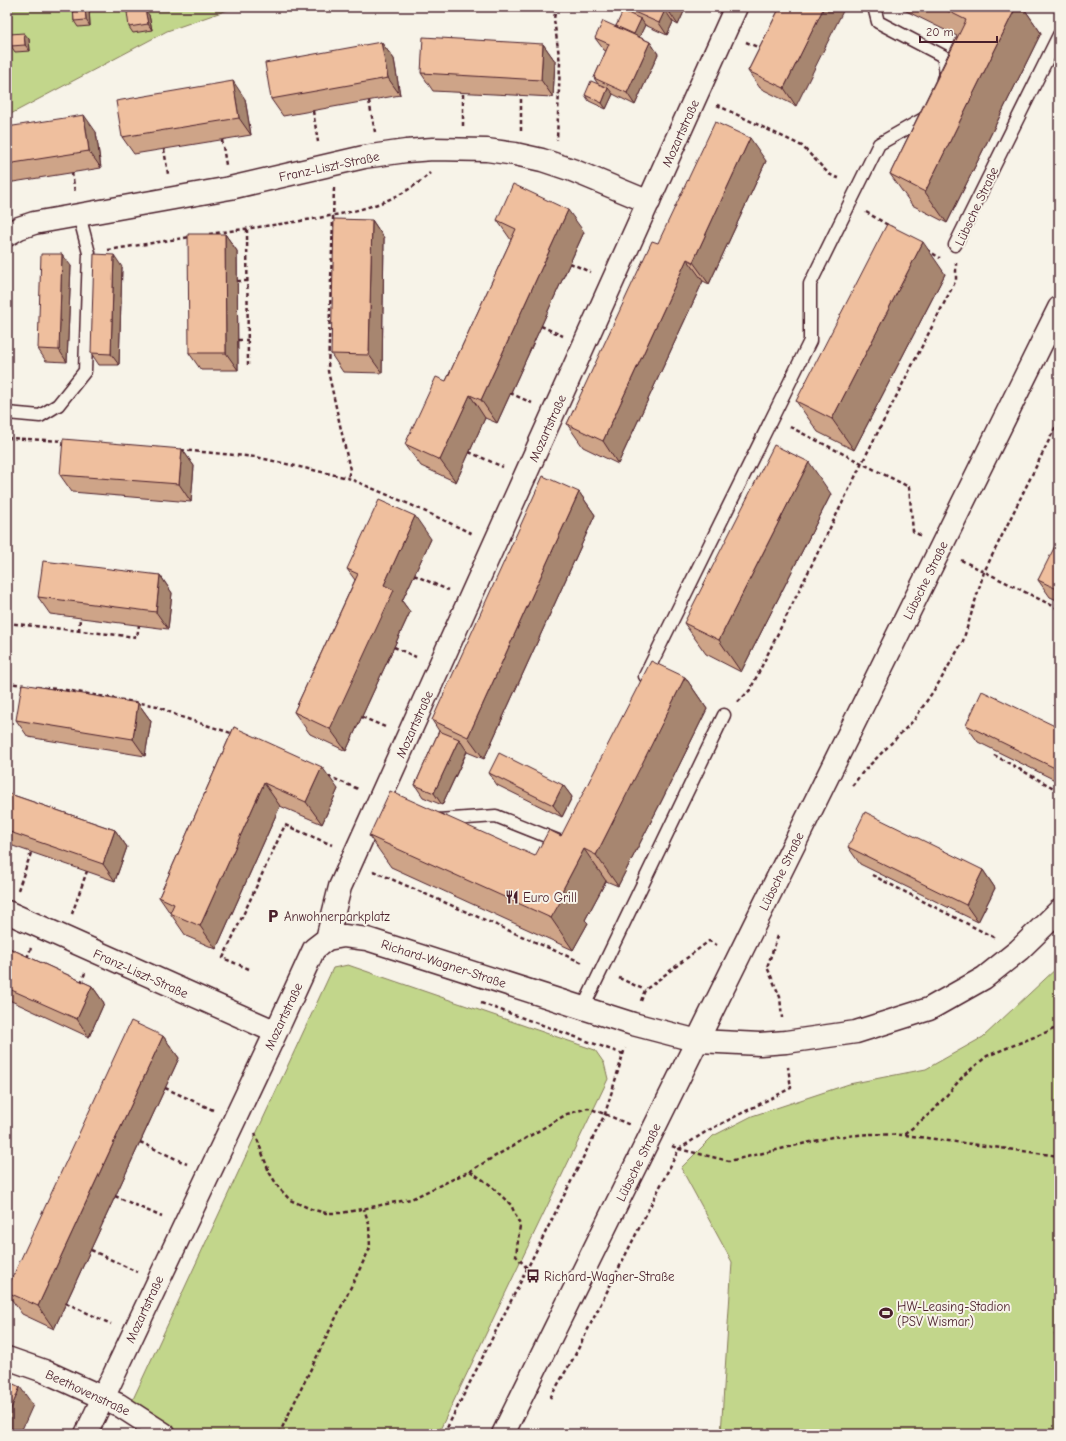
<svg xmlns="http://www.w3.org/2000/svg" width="1066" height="1441" viewBox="0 0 1066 1441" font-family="'Comic Neue',sans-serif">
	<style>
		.green { fill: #c2d68b; stroke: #867a5b }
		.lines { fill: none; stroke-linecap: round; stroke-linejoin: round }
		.lane-casing { stroke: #4a1f2b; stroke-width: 15 }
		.street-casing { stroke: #4a1f2b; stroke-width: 25 }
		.secondary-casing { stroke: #4a1f2b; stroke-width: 25 }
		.path { stroke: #4a1f2b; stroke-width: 2.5; stroke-dasharray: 4 3; stroke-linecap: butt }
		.lane { stroke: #f7f3e8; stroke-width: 12 }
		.street { stroke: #f7f3e8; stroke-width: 22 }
		.secondary { stroke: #f7f3e8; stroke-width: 22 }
		.wall { fill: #cea488; stroke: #4a1f2b }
		.shaded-wall { fill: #a7866f; stroke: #4a1f2b }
		.building { fill: #efbf9e; stroke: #4a1f2b }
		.labels { text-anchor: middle; stroke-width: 4; stroke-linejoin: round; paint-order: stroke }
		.street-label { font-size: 13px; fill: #4a1f2b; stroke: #f7f3e8 }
		.poi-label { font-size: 13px; fill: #4a1f2b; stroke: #f7f3e8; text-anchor: start }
	</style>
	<rect width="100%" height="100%" fill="#f7f3e8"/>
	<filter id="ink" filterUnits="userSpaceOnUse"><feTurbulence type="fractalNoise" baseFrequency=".025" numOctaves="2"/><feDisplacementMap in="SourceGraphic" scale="8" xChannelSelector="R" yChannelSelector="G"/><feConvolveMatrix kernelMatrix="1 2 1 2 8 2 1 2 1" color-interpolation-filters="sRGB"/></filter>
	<g filter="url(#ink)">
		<path class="green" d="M7 7H236L167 31 7 116Z
			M348 965 595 1050 604 1063 608 1079 438 1434H164L128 1410 333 968Z
			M1059 966V1334H1054L1059 1349V1434H721L732 1262 681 1168 713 1136 752 1116 849 1084 926 1069 983 1037Z"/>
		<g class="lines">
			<g class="lane-casing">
				<path id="lane" d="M874 7 878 22 943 56 946 73 943 79
					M955 245 1059 35
					M7 413 40 416 58 405 85 371 89 253 79 215
					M645 676 810 341V284L879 144 925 118 927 114
					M438 820 496 816 561 842
					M583 1008 724 715"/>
			</g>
			<g class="street-casing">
				<path id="street" d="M7 235 19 228 34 223 230 188 364 157 406 151 433 149 487 150 515 154 542 160 572 170 649 202
					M7 912 276 1032
					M327 939 344 936 367 939 633 1024 698 1041 760 1044 786 1042 856 1032 929 1009 984 978 1019 950 1059 911
					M7 1358 44 1371 119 1405 164 1434
					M86 1434 276 1032 314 949 327 939 340 887 736 7"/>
			</g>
			<g class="secondary-casing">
				<path id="secondary" d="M503 1434 1059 308"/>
			</g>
			<path class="path" d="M556 7 554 19 560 63 557 140
				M746 42 762 49
				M369 101 375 132
				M717 105 802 146 829 174 840 179
				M313 111 318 142
				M463 126V92
				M521 131V96
				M222 140 226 165
				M164 149 168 174
				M72 173 75 192
				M334 188 328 371 350 470 348 478
				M866 212 893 228
				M247 229 248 365
				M209 234C237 230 266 226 294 222 342 214 393 208 430 173
				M108 250 190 237
				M927 250 940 258
				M570 263 590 272
				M237 281H248
				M541 326 563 336
				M238 340H248
				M510 393 532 403
				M790 427 909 487 913 531 921 536
				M7 438 64 441
				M181 450 256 457 348 478 409 504 473 534
				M469 452 503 467
				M961 560 1059 609
				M414 575 448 590
				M7 623 137 637 139 625
				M79 631 80 618
				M394 647 416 657
				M7 683 24 685
				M37 687 66 690 157 706 178 716 234 734
				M738 702 750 690 862 463 956 280V263
				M362 717 385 727
				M994 755 1059 791
				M328 776 358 789
				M852 786 863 772 914 720 940 681 963 641 984 572 1059 420
				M373 871 583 963
				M872 875 995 938
				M18 890 31 853
				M72 914 87 871
				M778 936 767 967 780 997 782 1018
				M27 958 31 948
				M249 969 223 958 285 825 332 845
				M619 978 645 990
				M81 983 85 973
				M641 1001 645 990 709 941 717 945
				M481 1003 623 1054
				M165 1088 213 1110
				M255 1133 269 1172 279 1188 290 1200 311 1209 326 1213H342L411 1199 470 1171 567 1114 588 1108 605 1114 630 1125
				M905 1134 934 1110 964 1075 987 1056 1059 1027
				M140 1142 187 1164
				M672 1146 679 1149 729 1161 832 1137 871 1134 905 1135 1059 1156
				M470 1171 489 1184 511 1205 520 1225 516 1256 527 1268
				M115 1196 162 1217
				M91 1250 137 1272
				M66 1303 111 1324
				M550 1398 574 1357 679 1149 707 1131 791 1088 788 1067
				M279 1434 370 1248 369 1224 364 1209
				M444 1434 605 1114 625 1048"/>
			<use href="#lane" class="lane"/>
			<use href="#street" class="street"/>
			<use href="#secondary" class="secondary"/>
		</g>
		<path class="wall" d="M73 7H89L90 26 78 27 74 21Z
			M621 7H686L678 25 673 22 667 35 645 25 639 37 650 42 658 54 635 105 613 94 606 109 589 101 585 95 598 84 594 78 606 51 604 50 595 38 616 26 625 12Z
			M780 7 796 106 760 88 748 71Z
			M898 7H1023L1041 33 947 223 912 205 890 174 957 36Z
			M149 15 152 30 133 33 129 27Z
			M29 39 30 51 15 52 11 46Z
			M381 42 394 59 400 95 283 116 271 99Z
			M543 44 555 61 553 97 433 91 421 73Z
			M245 99 251 135 134 154 122 137Z
			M7 127 96 132 101 168 7 183Z
			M766 161 709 284 703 281 618 464 583 447 567 424 658 243Z
			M372 220 384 238 382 373 343 372 331 354Z
			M497 220 584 232 497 423 485 418 456 482 421 466 405 444 446 381 511 240Z
			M225 234 237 251 238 370H201L189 353Z
			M71 266 67 362 46 361 38 349Z
			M122 267 119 365H99L91 353Z
			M945 274 854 450 818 432 796 401Z
			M182 449 194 466 191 502 72 492 60 475Z
			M579 492 595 515 484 759 467 752 442 805 423 797 415 785 439 731 432 720Z
			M831 494 741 672 706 654 684 623Z
			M431 539 402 601 410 612 346 751 310 734 294 712 355 580 347 569Z
			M1059 548V601L1050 597 1038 580Z
			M160 575 172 593 168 629 50 614 38 597Z
			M685 677 707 709 661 802 618 886 606 881 585 920 588 923 573 950 391 867 369 836 535 856 561 836Z
			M138 703 151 721 145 756 28 737 16 720Z
			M966 725 1059 728V782L978 742Z
			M234 727 338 789 322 824 280 806 216 949 186 936 159 897Z
			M489 773 563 785 572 797 562 817 497 785Z
			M7 793 115 830 127 847 115 881 7 844Z
			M848 847 983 870 995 888 978 922 860 864Z
			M7 947 92 986 104 1003 89 1037 7 999Z
			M163 1036 179 1058 54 1329 22 1314 7 1293V1289Z"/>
		<path class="shaded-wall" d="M85 7H89L90 26 86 20Z
			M672 7H686L678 25 670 13Z
			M824 7H845L796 106 784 88Z
			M1016 7H1023L1041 33 947 223 925 192Z
			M145 9 149 15 152 30 148 24Z
			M665 10 673 22 667 35 659 23Z
			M641 19 645 25 636 44 632 38Z
			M24 33 29 39 30 51 25 45Z
			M381 42 394 59 400 95 388 78Z
			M650 42 658 54 635 105 627 93Z
			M543 44 555 61 553 97 541 80Z
			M233 81 245 99 251 135 239 118Z
			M608 88 613 94 606 109 602 103Z
			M84 115 96 132 101 168 89 151Z
			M750 138 766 161 709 284 693 262Z
			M568 210 584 232 497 423 481 400Z
			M372 220 384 238 382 373 369 355Z
			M225 234 237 251 238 370 226 353Z
			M923 242 945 274 854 450 832 419Z
			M62 254 71 266 67 362 59 350Z
			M114 255 122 267 119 365 111 354Z
			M687 259 703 281 618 464 603 441Z
			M470 395 485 418 456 482 440 460Z
			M182 449 194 466 191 502 179 484Z
			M809 462 831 494 741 672 719 640Z
			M579 492 595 515 484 759 468 737Z
			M415 516 431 539 402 601 410 612 346 751 330 729 384 585Z
			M160 575 172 593 168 629 156 612Z
			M685 677 707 709 661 802 618 886 596 855Z
			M138 703 151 721 145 756 133 739Z
			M459 739 467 751 442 805 434 793Z
			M322 767 338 789 322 824 306 802Z
			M264 783 280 806 216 949 200 926Z
			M563 785 572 797 562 817 553 805Z
			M115 830 127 847 115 881 103 864Z
			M584 849 606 881 585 920 588 923 573 950 551 918 562 891Z
			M983 870 995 888 978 922 966 905Z
			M92 986 104 1003 89 1037 77 1019Z
			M163 1036 179 1058 54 1329 38 1306Z
			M20 1387 33 1405 20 1434H7V1418Z"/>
		<path class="building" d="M73 7H85L86 20 74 21Z
			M623 7H672L670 13 665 10 659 23Z
			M780 7H824L784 88 748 71Z
			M940 7H1016L925 192 890 174 966 20Z
			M145 9 148 24 129 27 127 12Z
			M623 11 641 19 634 34 616 26Z
			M603 21 650 42 627 93 594 78 609 44 595 38Z
			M24 33 25 45 11 46 10 34Z
			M423 37 543 44 541 80 421 73Z
			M381 42 388 78 271 99 265 63Z
			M233 81 239 118 122 137 116 101Z
			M591 81 608 88 602 103 585 95Z
			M84 115 89 151 7 164V127Z
			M715 122 750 138 693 262 687 259 603 441 567 424 652 241 658 243Z
			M513 184 568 210 481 400 470 395 440 460 405 444 436 377 446 381 516 229 497 220Z
			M334 219 372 220 369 355 331 354Z
			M887 224 923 242 832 419 796 401Z
			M188 234H225L226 353H189Z
			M41 254H62L59 350 38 349Z
			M94 254 114 255 111 354 91 353Z
			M63 439 182 449 179 484 60 475Z
			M774 445 809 462 719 640 684 623Z
			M543 476 579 492 468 737 432 720Z
			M379 500 415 516 384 585 394 590 330 729 294 712 358 574 347 569Z
			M1055 546 1059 548V590L1038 580Z
			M43 561 160 575 156 612 38 597Z
			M651 661 685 677 639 770 596 855 584 849 562 891 566 892 551 918 369 836 390 791 535 856 549 830 561 836Z
			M22 684 138 703 133 739 16 720Z
			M982 691 1059 728V770L966 725Z
			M234 727 322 767 306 802 264 783 200 926 170 913 174 904 159 897Z
			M439 731 459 739 434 793 415 785Z
			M499 753 563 785 553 805 489 773Z
			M7 793 115 830 103 864 7 831Z
			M865 812 983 870 966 905 848 847Z
			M7 947 92 986 77 1019 7 988Z
			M131 1021 163 1036 38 1306 7 1292V1289Z
			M7 1381 20 1387 7 1418Z"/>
	</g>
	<defs>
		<g id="restaurant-bare" transform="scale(1.08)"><path d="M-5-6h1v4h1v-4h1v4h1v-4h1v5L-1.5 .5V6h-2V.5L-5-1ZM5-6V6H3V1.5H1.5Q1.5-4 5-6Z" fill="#4a1f2b" stroke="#f7f3e8" stroke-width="2.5" paint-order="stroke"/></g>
		<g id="parking-bare" transform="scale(1.08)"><path d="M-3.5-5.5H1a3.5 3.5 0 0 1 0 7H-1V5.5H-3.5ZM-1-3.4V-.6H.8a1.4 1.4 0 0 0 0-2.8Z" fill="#4a1f2b" stroke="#f7f3e8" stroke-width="2.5" paint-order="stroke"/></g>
		<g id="bus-bare" transform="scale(1.08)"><path d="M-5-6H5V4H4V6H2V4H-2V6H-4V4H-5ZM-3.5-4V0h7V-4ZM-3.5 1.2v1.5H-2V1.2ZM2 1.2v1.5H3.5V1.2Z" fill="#4a1f2b" stroke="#f7f3e8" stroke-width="2.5" paint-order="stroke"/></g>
		<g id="stadium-bare" transform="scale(1.08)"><path d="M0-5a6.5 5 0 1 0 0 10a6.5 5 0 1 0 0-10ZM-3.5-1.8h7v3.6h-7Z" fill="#4a1f2b" stroke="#f7f3e8" stroke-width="2.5" paint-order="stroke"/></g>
	</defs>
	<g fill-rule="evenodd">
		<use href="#restaurant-bare" x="512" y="897"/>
		<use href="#parking-bare" x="273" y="916"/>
		<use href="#bus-bare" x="533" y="1276"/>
		<use href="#stadium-bare" x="886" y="1313"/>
	</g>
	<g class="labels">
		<g class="street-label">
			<text transform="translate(680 133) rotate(-66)" y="5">Mozartstraße</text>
			<text transform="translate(329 166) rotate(-12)" y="5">Franz-Liszt-Straße</text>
			<text transform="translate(976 206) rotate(-65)" y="5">Lübsche Straße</text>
			<text transform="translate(547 428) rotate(-66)" y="5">Mozartstraße</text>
			<text transform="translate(925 580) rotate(-64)" y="5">Lübsche Straße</text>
			<text transform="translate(414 724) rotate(-66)" y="5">Mozartstraße</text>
			<text transform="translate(781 871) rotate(-64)" y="5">Lübsche Straße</text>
			<text transform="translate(444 963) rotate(18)" y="5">Richard-Wagner-Straße</text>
			<text transform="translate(141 973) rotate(24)" y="5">Franz-Liszt-Straße</text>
			<text transform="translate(283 1016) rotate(-65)" y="5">Mozartstraße</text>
			<text transform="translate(638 1162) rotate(-64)" y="5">Lübsche Straße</text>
			<text transform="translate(144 1309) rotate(-65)" y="5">Mozartstraße</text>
			<text transform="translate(88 1392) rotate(25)" y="5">Beethovenstraße</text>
		</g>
		<g class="poi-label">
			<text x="523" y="902">Euro Grill</text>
			<text x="284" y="921">Anwohnerparkplatz</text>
			<text x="544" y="1281">Richard-Wagner-Straße</text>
			<text x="897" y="1311">HW-Leasing-Stadion<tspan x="897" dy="15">(PSV Wismar)</tspan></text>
		</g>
	</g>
	<rect width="1066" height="1441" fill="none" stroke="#f7f3e8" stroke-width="24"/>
	<rect x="12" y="12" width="1042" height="1417" fill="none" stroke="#4a1f2b" stroke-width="1.5" filter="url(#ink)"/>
	<path d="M920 36v6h77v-6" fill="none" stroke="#4a1f2b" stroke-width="2"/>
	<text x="926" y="36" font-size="12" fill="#4a1f2b" stroke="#f7f3e8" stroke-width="3" paint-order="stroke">20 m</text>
</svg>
